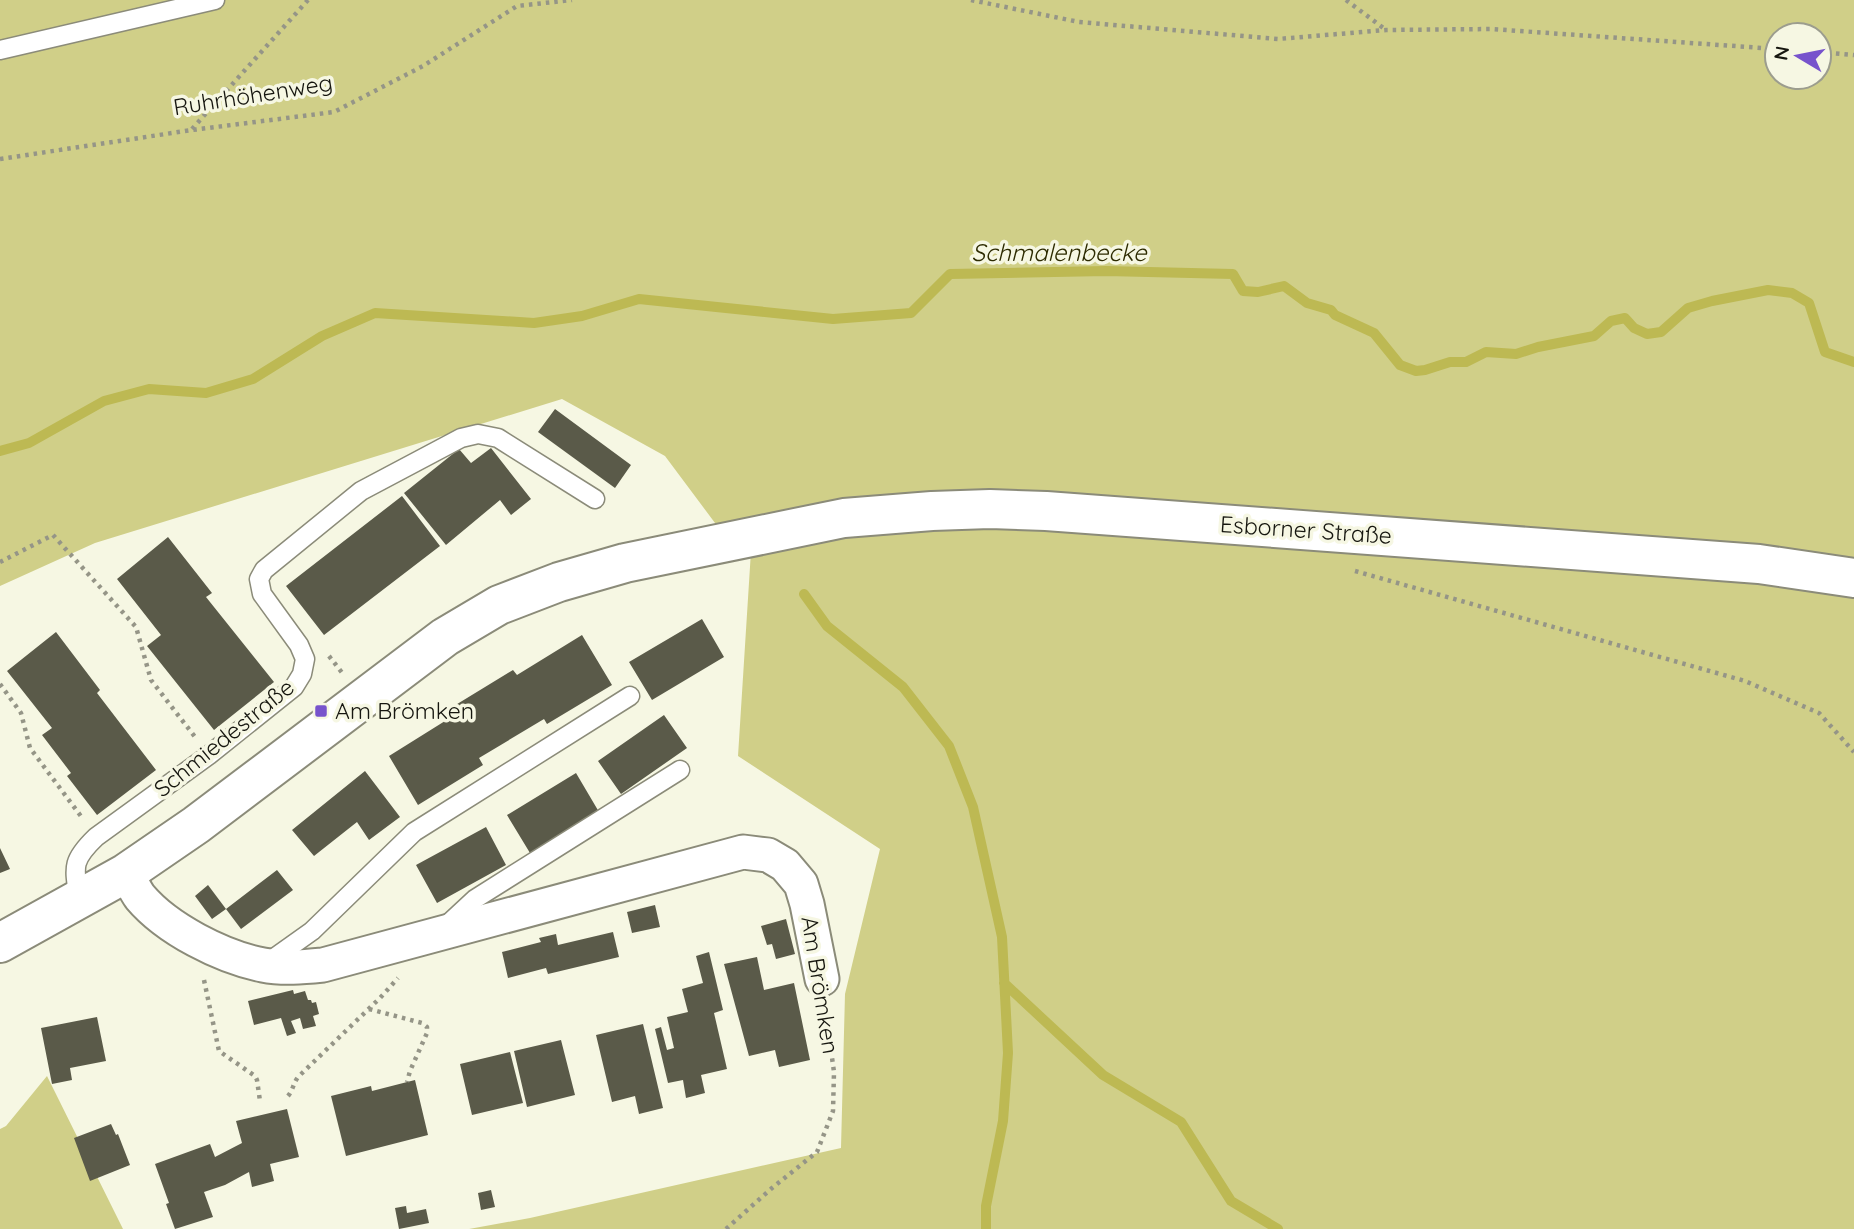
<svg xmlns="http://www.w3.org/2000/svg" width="1854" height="1229" viewBox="0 0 1854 1229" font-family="Quicksand,sans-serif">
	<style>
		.green { fill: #d0cf88; fill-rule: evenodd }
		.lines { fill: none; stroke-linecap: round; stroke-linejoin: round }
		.stream { stroke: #bdb953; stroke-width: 10 }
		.building { fill: #5a5a49 }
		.lane-casing { stroke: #8b8b79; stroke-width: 21 }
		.street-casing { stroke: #8b8b79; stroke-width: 37 }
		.secondary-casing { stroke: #8b8b79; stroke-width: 42 }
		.path { stroke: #959587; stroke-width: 4.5; stroke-dasharray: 3.5 5; stroke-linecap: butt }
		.lane { stroke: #fff; stroke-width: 18 }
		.street { stroke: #fff; stroke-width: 33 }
		.secondary { stroke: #fff; stroke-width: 38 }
		.poi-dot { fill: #7753cc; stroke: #f6f7e3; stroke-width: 2.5 }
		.labels { text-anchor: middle; stroke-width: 7; stroke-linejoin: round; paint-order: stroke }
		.street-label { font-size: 23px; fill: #16160f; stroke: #f6f7e3 }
		.poi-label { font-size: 23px; fill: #16160f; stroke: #f6f7e3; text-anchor: start }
		.water-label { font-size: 24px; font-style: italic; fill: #2d2b00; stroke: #f6f7e3 }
	</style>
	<rect width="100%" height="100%" fill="#f6f7e3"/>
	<path class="green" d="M0 0H1854V566L1210 511 718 527 665 456 562 399 95 543 0 586ZM1777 35H1819V77H1777Z
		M921 523H1011L1655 572 1854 594V1229H469L530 1218 841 1148 845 994 880 849 738 756 751 551Z
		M47 1076 123 1229H0V1129L6 1126Z"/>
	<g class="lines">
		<path class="stream" d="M0 451 29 443 104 401 149 389 206 393 253 379 322 336 375 313 534 323 582 316 639 299 833 319 911 313 950 274 1106 271 1233 274 1243 291 1258 292 1284 286 1307 303 1331 310 1335 315 1374 333 1400 365 1416 371 1425 370 1450 362H1466L1486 352 1516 354 1538 347 1594 336 1611 321 1625 318 1634 328 1647 334 1661 332 1688 308 1712 301 1768 290 1792 293 1809 303 1825 352 1854 362
			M804 594 827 626 903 687 949 746 973 807 1002 937 1008 1053 1003 1121 986 1206V1229
			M1004 983 1103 1075 1181 1122 1231 1201 1278 1229"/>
	</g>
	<path class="building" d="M555 409 631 465 615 488 538 432Z
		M491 448 531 499 511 515 500 500 446 545 404 493 459 449 471 463Z
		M402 496 440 546 324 635 286 586Z
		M168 537 212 593 206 597 274 682 214 730 147 646 161 635 117 579Z
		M702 619 724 657 652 700 629 662Z
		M56 632 100 690 97 693 156 770 97 815 67 776 71 773 42 735 52 728 7 671Z
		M582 635 612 685 547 724 544 719 479 758 483 765 418 805 389 756 453 716 449 709 513 670 517 675Z
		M664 715 687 748 621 794 598 761Z
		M365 771 400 817 369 840 357 822 314 856 292 830Z
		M576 773 599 812 530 853 507 815Z
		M486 827 506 865 437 903 416 865Z
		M0 848 10 869 0 873Z
		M277 870 293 890 241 929 226 909Z
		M208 885 226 909 212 919 195 896Z
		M655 905 660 927 632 933 627 912Z
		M786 919 795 954 776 959 772 944 767 945 761 926Z
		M613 932 619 957 548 974 546 968 508 978 502 952 541 942 539 938 556 934 558 945Z
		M709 952 723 1010 714 1013 727 1069 701 1075 705 1093 686 1098 683 1080 668 1083 655 1029 661 1027 667 1050 674 1048 667 1017 688 1012 682 989 703 983 696 956Z
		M757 957 764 990 794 983 810 1060 779 1067 775 1050 749 1056 724 964Z
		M293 990 294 994 305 991 308 1000H311L312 1003 316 1002 319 1014 313 1016 316 1026 303 1029 300 1018 291 1021 296 1033 287 1036 281 1018 254 1025 248 1001Z
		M97 1017 106 1061 70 1068 72 1080 52 1084 41 1028Z
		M643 1024 663 1108 639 1114 635 1096 612 1102 596 1035Z
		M561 1040 575 1095 527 1107 514 1051Z
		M510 1052 523 1103 472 1115 460 1064Z
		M415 1080 428 1135 346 1156 331 1096 371 1086 372 1091Z
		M287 1109 299 1157 270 1164 274 1181 252 1187 249 1172 225 1185 204 1192 213 1217 175 1229 166 1204 169 1203 155 1164 210 1144 215 1157 242 1143 236 1121Z
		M111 1124 116 1135 118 1134 130 1165 90 1181 74 1138Z
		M491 1190 495 1207 481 1210 478 1193Z
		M406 1206 407 1213 426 1209 429 1223 399 1229 395 1208Z"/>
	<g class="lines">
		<g class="lane-casing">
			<path id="lane" d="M0 50 215 0
				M79 900C74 867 71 861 96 837L209 755 294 687 302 674 305 659 299 645 262 594 259 579 264 570 361 491 461 438 478 434 498 438 595 499
				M447 925 475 899 680 770
				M267 963 312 931 414 832 630 696"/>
		</g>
		<g class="street-casing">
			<path id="street" d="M126 873C131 881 135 890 140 897 167 929 222 957 263 965 283 969 303 967 323 965L743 852 768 855 785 865 801 884 807 904 822 979"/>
		</g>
		<g class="secondary-casing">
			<path id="secondary" d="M0 943 126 873 196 825 445 637 499 605 559 582 625 563 844 518 932 511 990 509 1046 511 1759 564 1854 578"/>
		</g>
		<path class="path" d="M971 0 1079 22 1278 39 1386 30 1491 29 1777 49
			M1346 0 1386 30
			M1819 52 1854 55
			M192 129 308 0
			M0 159 192 130 334 112 423 66 517 6 572 0
			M0 562 53 535 136 627 151 680 195 737
			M1355 571 1745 681 1819 713 1854 752
			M329 656 343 674
			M0 684 21 713 30 748 83 819
			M204 980 219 1051 255 1076 257 1080 260 1101
			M369 1009 422 1023 427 1027V1033L410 1071 407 1082
			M288 1096C293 1090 293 1084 298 1077L380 998 398 978
			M726 1229 772 1188 817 1152 833 1111 834 1072 825 1008"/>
		<use href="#lane" class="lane"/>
		<use href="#street" class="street"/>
		<use href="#secondary" class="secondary"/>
	</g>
	<rect class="poi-dot" x="314" y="704" width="14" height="14" rx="3.5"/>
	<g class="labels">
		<g class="street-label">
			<text transform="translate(253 95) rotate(-9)" y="8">Ruhrhöhenweg</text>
			<text transform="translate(1306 530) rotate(4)" y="8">Esborner Straße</text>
			<text transform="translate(224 738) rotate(-39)" y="8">Schmiedestraße</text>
			<text transform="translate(820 985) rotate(81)" y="8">Am Brömken</text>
		</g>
		<g class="poi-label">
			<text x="335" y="719">Am Brömken</text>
		</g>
		<g class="water-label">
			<text x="1059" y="261">Schmalenbecke</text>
		</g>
	</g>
	<g transform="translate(1798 56) rotate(280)"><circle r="33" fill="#f6f7e3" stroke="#9c9d8e" stroke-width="2"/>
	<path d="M0-5L12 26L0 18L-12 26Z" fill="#7753cc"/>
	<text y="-10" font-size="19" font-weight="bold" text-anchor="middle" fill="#16160f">N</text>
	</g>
</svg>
